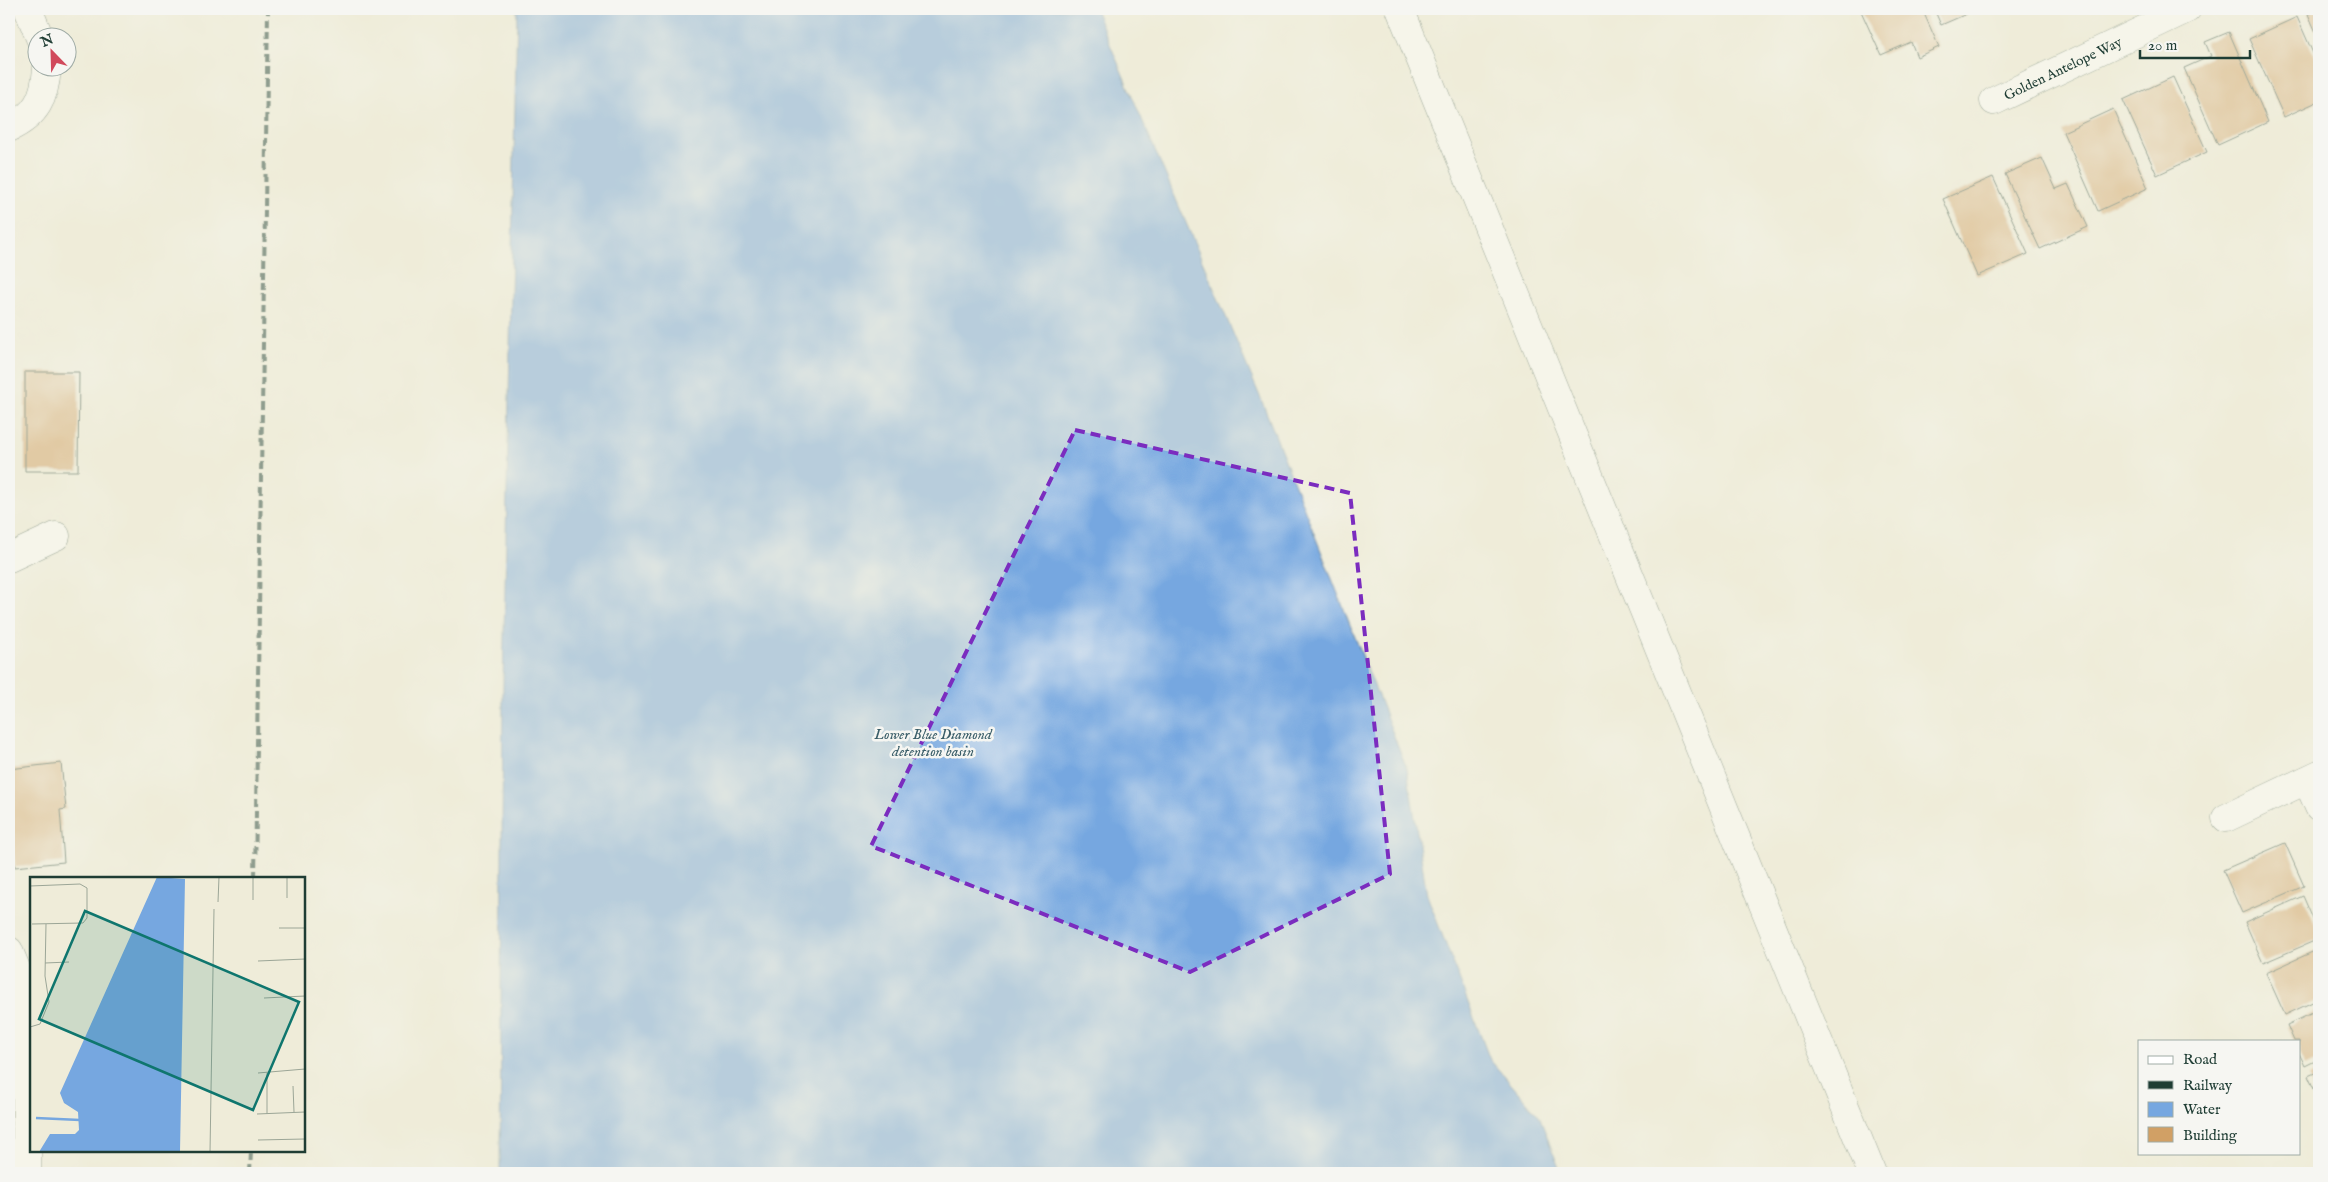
<svg xmlns="http://www.w3.org/2000/svg" width="2328" height="1182" viewBox="0 0 2328 1182" font-family="'IM FELL English',serif">
	<style>
		.water { fill: #76a7e0; stroke: #4a728a }
		.building { fill: #d1a065 }
		.lines { fill: none; stroke-linecap: round; stroke-linejoin: round }
		.minor-casing { stroke: #3e574d; stroke-width: 29 }
		.minor { stroke: #fff; stroke-width: 28 }
		.rail { stroke: #1f3d34; stroke-width: 4; stroke-dasharray: 8 4; stroke-linecap: butt }
		.marked { fill: none; stroke: #7b2cbf; stroke-width: 4; stroke-dasharray: 10 6; stroke-linejoin: round }
		.labels { text-anchor: middle; stroke-width: 5; stroke-linejoin: round; paint-order: stroke }
		.street-label { font-size: 14px; fill: #1f3d34; stroke: #f6f6f2 }
		.water-label { font-size: 15px; font-style: italic; fill: #395d68; stroke: #f6f6f2 }
		.inset-river { fill: none; stroke: #76a7e0; stroke-width: 2.5 }
		.inset-road { fill: none; stroke: #9ca697; stroke-width: 1 }
		.view { fill: #0f766e; fill-opacity: 0.15; stroke: #0f766e; stroke-width: 2.5 }
		.inset-edge { fill: none; stroke: #1f3d34; stroke-width: 2.5 }
	</style>
	<rect width="100%" height="100%" fill="#f6f6f2"/>
	<filter id="ink" filterUnits="userSpaceOnUse"><feTurbulence type="fractalNoise" baseFrequency=".02" numOctaves="2"/><feDisplacementMap in="SourceGraphic" scale="10" xChannelSelector="R" yChannelSelector="G"/><feConvolveMatrix kernelMatrix="1 2 1 2 8 2 1 2 1" color-interpolation-filters="sRGB"/></filter>
	<filter id="wash" filterUnits="userSpaceOnUse"><feTurbulence type="fractalNoise" baseFrequency=".0096" numOctaves="4" result="noise"/><feDisplacementMap in="SourceGraphic" scale="20" xChannelSelector="R" yChannelSelector="G"/><feGaussianBlur stdDeviation="1.12" result="paint"/><feColorMatrix in="noise" values="0 0 0 0 0 0 0 0 0 0 0 0 0 0 0 0 0 1.4 0 .05"/><feComposite in="paint" operator="in"/></filter>
	<g filter="url(#wash)">
		<rect width="100%" height="100%" fill="#efecd9"/>
		<path class="water" d="M517 9H1095L1261 399 1407 769 1427 895 1490 1060 1539 1116 1561 1173H500L503 685Z"/>
		<g id="blocks">
			<path class="building" d="M1860 9H1922L1939 47 1917 57 1911 42 1881 55Z
				M1934 9H1978L1941 25Z
				M2319 9V39L2308 14Z
				M2297 17 2319 67V101L2284 117 2249 39Z
				M2229 32 2268 122 2218 145 2184 68 2211 56 2205 42Z
				M2173 77 2207 152 2157 175 2123 100Z
				M2113 109 2148 188 2098 211 2063 132Z
				M2042 158 2056 189 2068 184 2088 227 2040 249 2005 174Z
				M1993 177 2028 254 1977 276 1943 199Z
				M25 372H79L78 471H25Z
				M61 763 66 809 60 810 64 862 15 867 9 801V769Z
				M2285 843 2304 886 2242 913 2223 870Z
				M2303 896 2319 933V939L2263 963 2245 922Z
				M2319 949V999L2285 1015 2266 973Z
				M2319 1010V1059L2305 1066 2299 1053V1041H2294L2287 1025Z
				M2319 1071V1100L2308 1076Z"/>
		</g>
	</g>
	<g filter="url(#ink)">
		<use href="#blocks" fill-opacity="0" stroke="#3e574d" stroke-width="1"/>
		<g class="lines">
			<g class="minor-casing">
				<g id="minor">
					<path d="M28 9 40 38"/>
					<path d="M1400 9 1872 1173"/>
					<path id="s1" d="M1994 101 2187 9"/>
					<path d="M9 128C37 115 45 97 47 68"/>
					<path d="M9 558 56 536"/>
					<path d="M2307 780 2319 807"/>
					<path d="M2226 818 2319 774"/>
					<path d="M9 951 23 985 27 1015V1173"/>
				</g>
			</g>
			<use href="#minor" class="minor"/>
			<path class="rail" d="M255 878 268 9
				M250 1173 251 1151"/>
		</g>
	</g>
	<path d="M0 0H2328V1182H0ZM1075 430 1350 493 1390 874 1190 972 871 846Z" fill="#efecd9" fill-opacity=".55" fill-rule="evenodd"/>
	<path class="marked" d="M1075 430 1350 493 1390 874 1190 972 871 846Z"/>
	<g class="labels">
		<g class="street-label">
			<text dy="5" stroke="none"><textPath href="#s1" startOffset="76">Golden Antelope Way</textPath></text>
		</g>
		<g class="water-label">
			<text x="933" y="739">Lower Blue Diamond<tspan x="933" dy="17">detention basin</tspan></text>
		</g>
	</g>
	<g transform="translate(30 877)">
		<rect width="275" height="275" fill="#efecd9"/>
		<path d="M127 0 155 2 150 275H9L20 257H45L49 253 48 235 34 226 30 216Z" fill="#76a7e0"/>
		<path class="inset-river" d="M6 241 50 243"/>
		<path class="inset-road" d="M223 0V23M0 9 50 7 57 11V41L53 46 2 47M257 21V0M188 25 189 0M249 51H275M228 84 275 82M15 86 39 85M234 121 275 119M0 150 10 147 19 125 15 99 16 47M228 196 275 192M237 196V237M263 209 264 235M227 237 275 235M228 263 275 262M180 275 184 32"/>
		<path class="view" d="M55 34 269 125 223 233 9 142Z"/>
		<rect width="275" height="275" class="inset-edge"/>
	</g>
	<rect width="2328" height="1182" fill="none" stroke="#f6f6f2" stroke-width="30"/>
	<rect x="2138" y="1040" width="162" height="115" fill="#f6f6f2" stroke="#a0aca6"/>
	<rect x="2148" y="1056" width="25" height="8" fill="#ffffff" stroke="#a0aca6"/>
	<text x="2183" y="1064" font-size="15" fill="#1f3d34">Road</text>
	<rect x="2148" y="1081" width="25" height="8" fill="#1f3d34" stroke="#a0aca6"/>
	<text x="2183" y="1090" font-size="15" fill="#1f3d34">Railway</text>
	<rect x="2148" y="1102" width="25" height="15" fill="#76a7e0" stroke="#a0aca6"/>
	<text x="2183" y="1114" font-size="15" fill="#1f3d34">Water</text>
	<rect x="2148" y="1127" width="25" height="15" fill="#d1a065" stroke="#a0aca6"/>
	<text x="2183" y="1140" font-size="15" fill="#1f3d34">Building</text>
	<g transform="translate(52 52) rotate(337)"><circle r="24" fill="#f6f6f2" stroke="#a0aca6"/>
	<path d="M0-4L9 19L0 12L-9 19Z" fill="#d1495b"/>
	<text y="-8" font-size="14" font-weight="bold" text-anchor="middle" fill="#1f3d34">N</text>
	</g>
	<path d="M2140 50v8h110v-8" fill="none" stroke="#1f3d34" stroke-width="2.5"/>
	<text x="2148" y="50" font-size="15" fill="#1f3d34" stroke="#f6f6f2" stroke-width="4" paint-order="stroke">20 m</text>
</svg>
